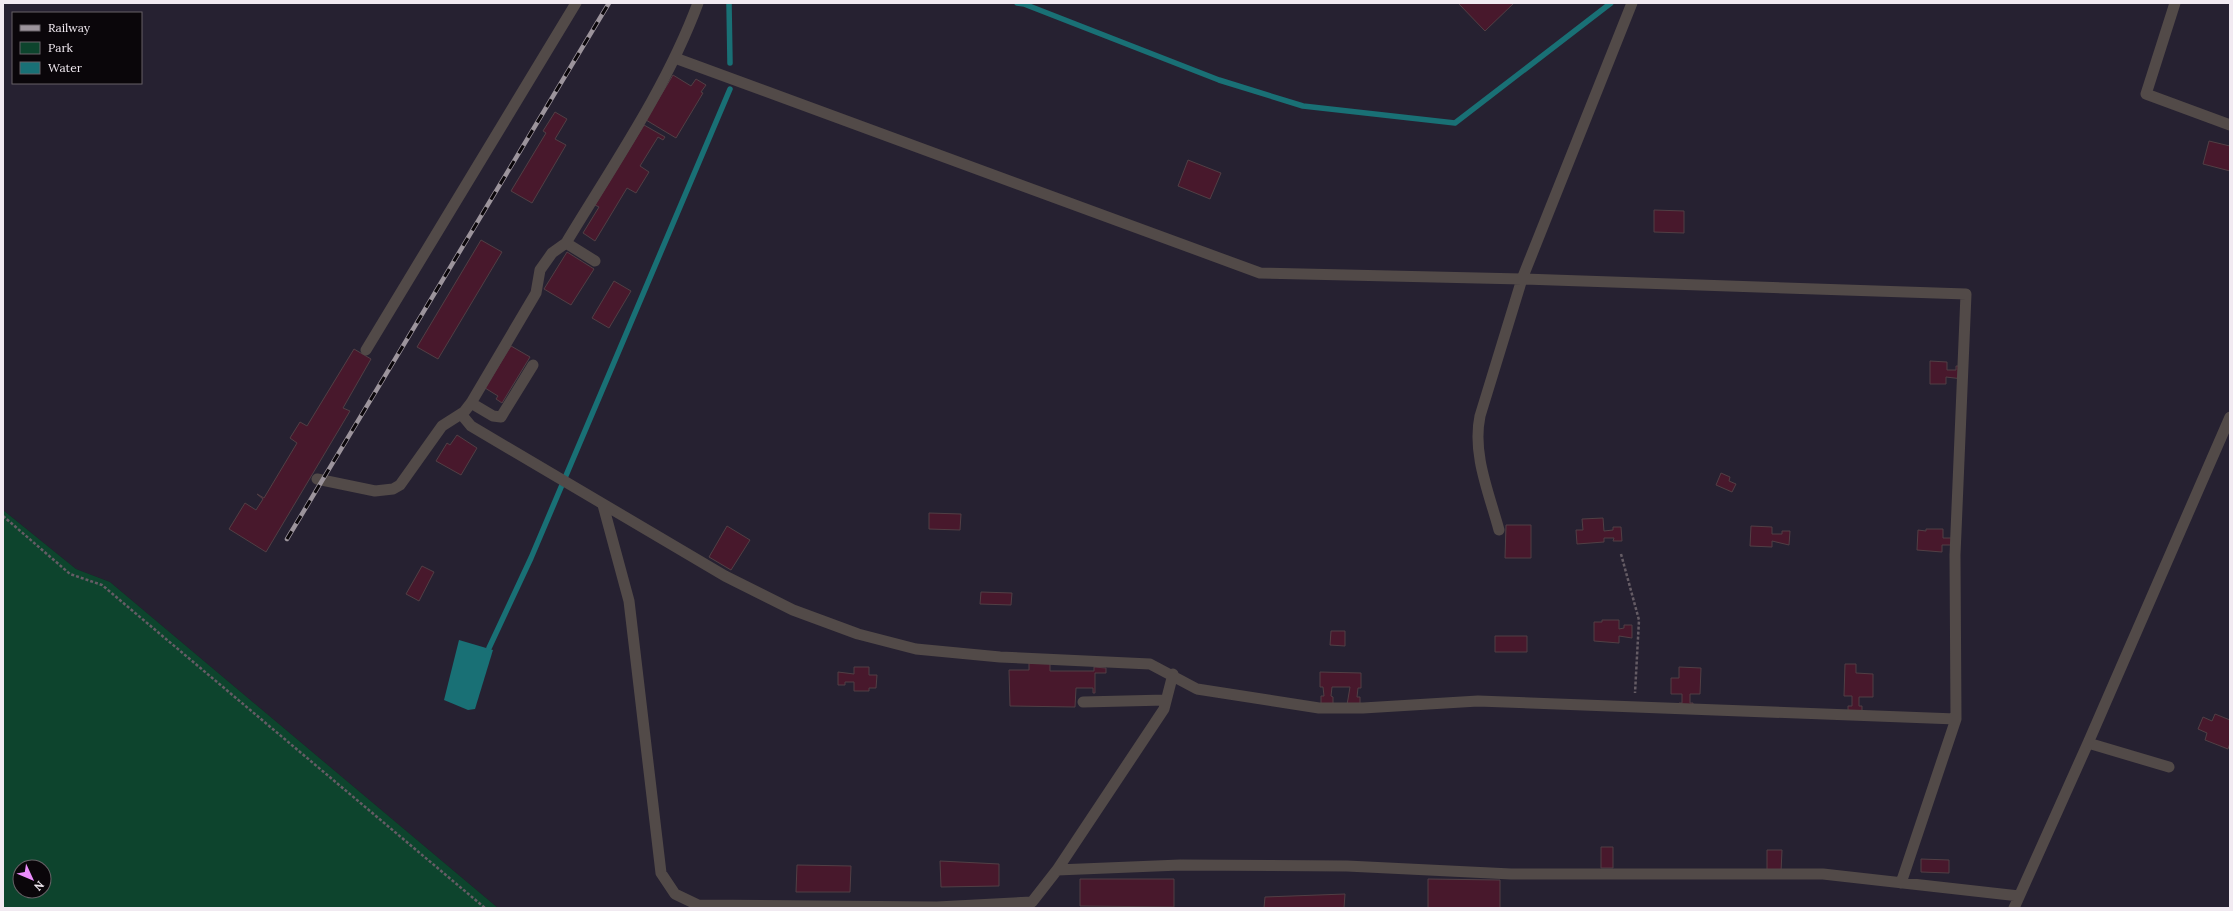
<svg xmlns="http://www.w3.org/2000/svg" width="2233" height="911" viewBox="0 0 2233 911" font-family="Lora,serif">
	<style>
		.industrial { fill: #262131; fill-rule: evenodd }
		.green { fill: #0d442d; fill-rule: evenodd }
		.water { fill: #197075 }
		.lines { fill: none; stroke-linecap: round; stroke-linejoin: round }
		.stream { stroke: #197075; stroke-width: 5.5 }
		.building { fill: #48182c; stroke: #513f45 }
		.path { stroke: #655c65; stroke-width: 2.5; stroke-dasharray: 3 2; stroke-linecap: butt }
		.service { stroke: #524a48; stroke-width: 11 }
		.rail-casing { stroke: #9c949c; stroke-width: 4.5 }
		.rail { stroke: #0a060a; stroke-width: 3; stroke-dasharray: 9; stroke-linecap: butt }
	</style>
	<rect width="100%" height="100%" fill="#231923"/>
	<path class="industrial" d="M3 3H2230V908H498L110 582 76 569 3 510ZM13 13H141V83H13Z"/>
	<path class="green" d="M3 510 76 569 110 582 498 908H3ZM20 867H44V891H20Z"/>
	<path class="water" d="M459 640 493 650 475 709 468 710 444 700Z"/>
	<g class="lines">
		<path class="stream" d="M729 3 730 63
			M1017 3 1024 4 1219 80 1303 106 1455 123 1611 3
			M489 648 531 558 730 89"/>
	</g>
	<path class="building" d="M1458 3H1514L1485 31Z
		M673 75 691 86 696 79 706 85 701 92 703 93 676 138 646 120Z
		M555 112 567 119 555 139 566 145 532 203 511 191 546 133 543 131Z
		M644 125 665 137 663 140 658 137 640 166 649 172 636 193 627 188 595 241 583 233 599 207 595 205Z
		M2209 141 2230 146V171L2203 164Z
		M1188 160 1221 173 1210 199 1178 186Z
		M1654 210 1684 211V233L1654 232Z
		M481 240 502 252 438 359 417 347Z
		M567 252 594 269 571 305 544 289Z
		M614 281 631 291 609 328 592 318Z
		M511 346 530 357 502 403 496 399 498 396 485 388Z
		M354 349 371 359 343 408 350 411 266 552 229 529 245 503 256 510 263 499 257 494 264 498 297 443 290 438 300 422 307 426Z
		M1930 361 1947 362V370H1956V366H1963V379L1946 377V384H1930Z
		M457 435 477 448 461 475 436 461 447 443 450 445Z
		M1721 473 1730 477 1729 481 1736 484 1732 492 1716 485Z
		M929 513 961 514 960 530 929 529Z
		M1603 518 1604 531 1613 530V527H1621L1622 541H1613L1614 538H1604V542L1577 544 1576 530H1583L1582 519Z
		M1506 525H1531V558H1505Z
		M727 526 750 540 731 570 709 557Z
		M1751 526 1772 527V534H1782V531H1790L1789 545 1772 541V547L1750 546Z
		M1926 529H1943V538H1952V545H1942V552L1917 550 1918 530 1926 531Z
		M422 566 434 572 419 601 406 594Z
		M981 592 1012 593 1011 605 980 604Z
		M1602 620H1619V629L1624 628V625H1632V638L1619 636V643L1594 641V622H1602Z
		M1331 631H1345V646L1330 645Z
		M1495 636H1527V652H1495Z
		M1029 663H1050V671H1094V667L1106 668V673H1095V693H1093V688H1076L1075 707 1010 706 1009 670H1029Z
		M1845 664H1856V673L1873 674V697H1859V706H1862V714H1848V706H1852V696H1844Z
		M854 667H869V675H877L876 688H869V691H854V682H845V685H838V672L854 674Z
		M1679 667 1701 668 1700 694H1690V703H1693V711H1679V703H1682V694H1671V678H1679Z
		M1320 672 1361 673V688H1358L1357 697H1360V705H1347L1350 687H1332L1331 696 1333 697V705L1321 704V696H1324L1323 687H1320Z
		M2215 714 2230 720V743L2228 749 2205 740 2207 733 2198 729 2203 717 2212 721Z
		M1601 847H1613V868H1601Z
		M1767 850H1782L1781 872 1767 871Z
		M1921 859 1949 860V873L1921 872Z
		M940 861 999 864V886L941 887Z
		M797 865 851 866 850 892H796Z
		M1080 879H1174V907L1080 906Z
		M1428 879 1500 880V908H1428Z
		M1345 894 1344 908H1264L1265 897Z"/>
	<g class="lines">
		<path class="path" d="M3 516 70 574 102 585 485 908
			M1621 554 1639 620 1635 693"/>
		<path class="service" d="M2175 3 2146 94 2230 125
			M675 58 1260 273 1522 279 1966 294 1955 555 1956 719 1901 883
			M566 243 595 261
			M366 350 576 3
			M471 403 493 416 501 417 533 365
			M461 414 471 426 725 576 793 610 858 634 916 649 1000 657 1150 664 1197 689 1319 708H1363L1478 701 1956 719
			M317 479 375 491 393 489 400 485 442 426 464 412 471 403 536 293 540 270 552 253 566 243C613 165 666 89 698 3
			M603 505 629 601 661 873 675 894 698 905 937 907 1032 902 1057 870 1180 865 1347 866 1511 874H1823L2019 896
			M1499 530C1489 493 1472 454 1480 416L1522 279 1632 3
			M1083 702 1166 700
			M2088 743 2169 767
			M1057 870 1164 709 1173 674
			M2014 908 2088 743 2230 417"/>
		<g class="rail-casing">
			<path id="rail" d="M287 539 609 3"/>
		</g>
		<use href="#rail" class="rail"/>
	</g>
	<rect width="2233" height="911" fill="none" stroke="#f1eaf1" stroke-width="8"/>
	<rect x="12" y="12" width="130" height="72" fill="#0a060a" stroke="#666166"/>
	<rect x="20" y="25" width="20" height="6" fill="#9c949c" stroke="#666166"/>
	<text x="48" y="32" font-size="12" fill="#f1eaf1">Railway</text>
	<rect x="20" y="42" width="20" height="12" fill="#0d442d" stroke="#666166"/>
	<text x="48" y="52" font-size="12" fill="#f1eaf1">Park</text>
	<rect x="20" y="62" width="20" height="12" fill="#197075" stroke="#666166"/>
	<text x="48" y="72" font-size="12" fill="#f1eaf1">Water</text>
	<g transform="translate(32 879) rotate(134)"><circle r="19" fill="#0a060a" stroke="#666166"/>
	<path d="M0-3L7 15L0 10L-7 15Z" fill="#eb8dfc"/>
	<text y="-6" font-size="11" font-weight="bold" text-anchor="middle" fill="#f1eaf1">N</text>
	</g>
</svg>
